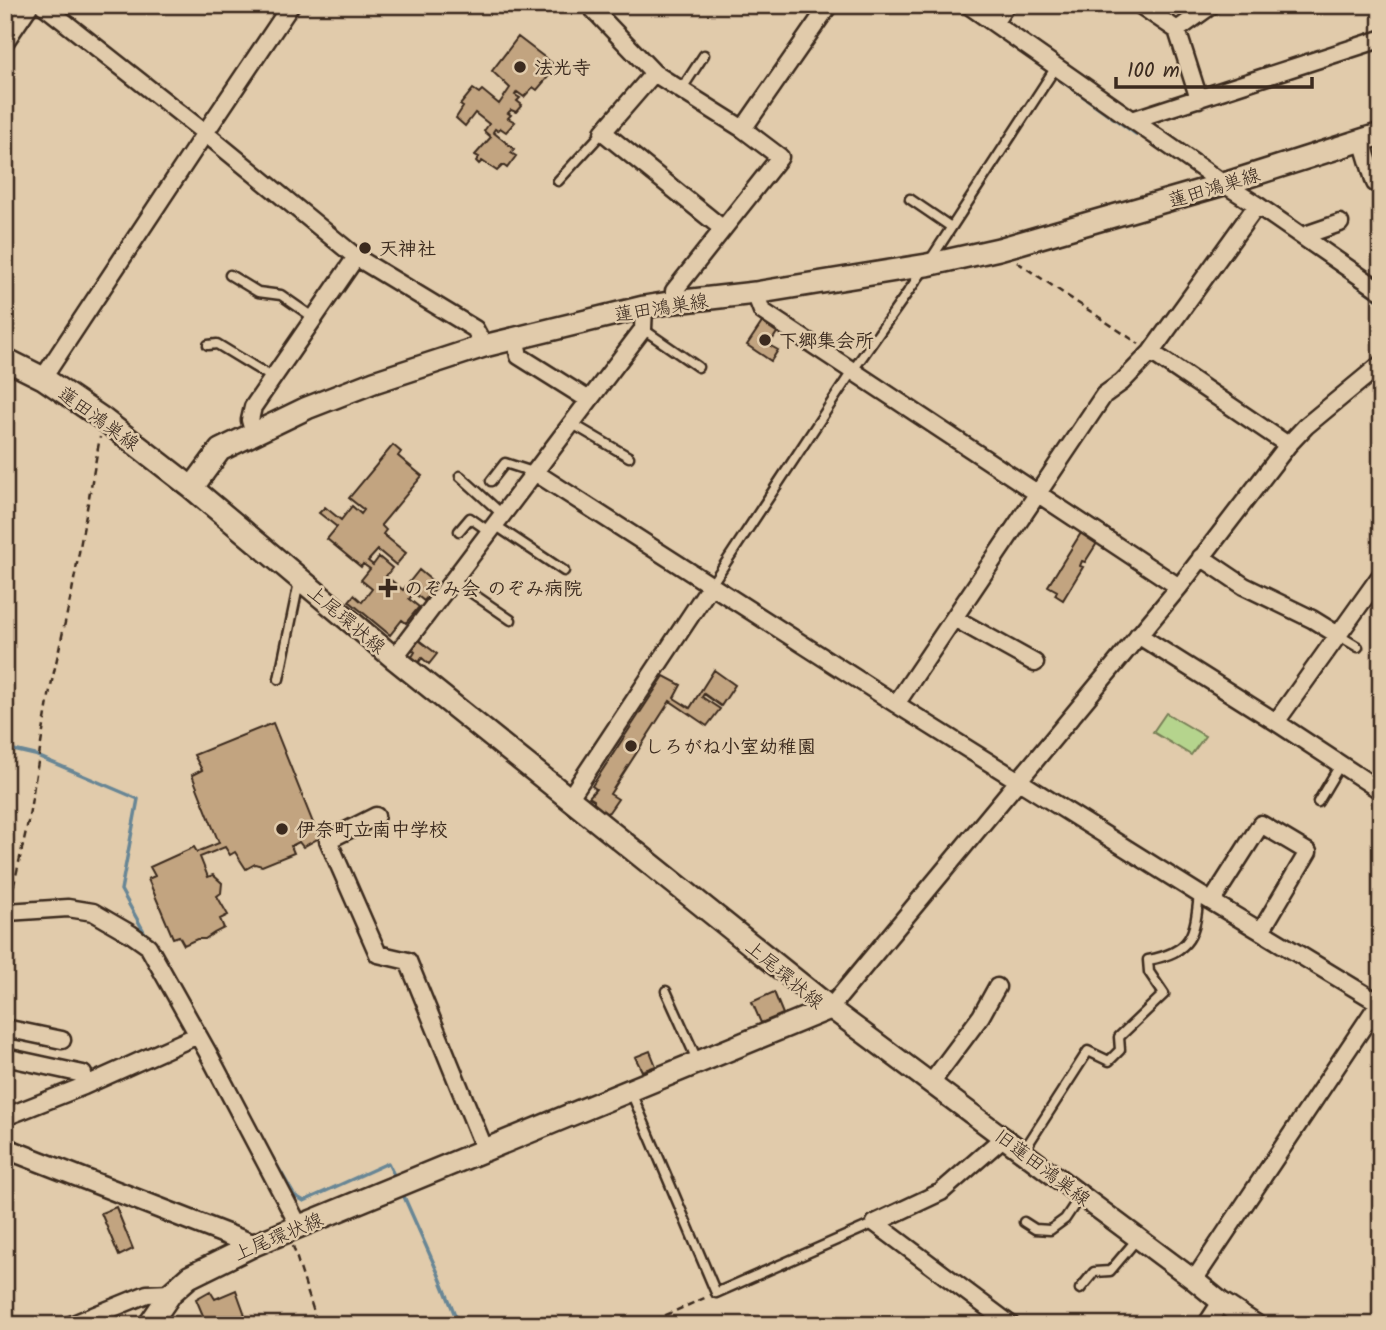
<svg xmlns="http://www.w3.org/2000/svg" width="1386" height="1330" viewBox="0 0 1386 1330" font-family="Kalam,'Klee One',sans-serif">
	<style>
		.green { fill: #b5d48d; stroke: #787f56; stroke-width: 2 }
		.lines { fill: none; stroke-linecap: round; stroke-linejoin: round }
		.stream { stroke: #678695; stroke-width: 3.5 }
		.building { fill: #c2a480; stroke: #3b2a1e; stroke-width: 2 }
		.service-casing { stroke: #3b2a1e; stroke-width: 13 }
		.minor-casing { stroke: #3b2a1e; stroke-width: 21 }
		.tertiary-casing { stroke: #3b2a1e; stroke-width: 24 }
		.secondary-casing { stroke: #3b2a1e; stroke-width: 26 }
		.path { stroke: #3b2a1e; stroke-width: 2.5; stroke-dasharray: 7 5; stroke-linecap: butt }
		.service { stroke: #e1cbab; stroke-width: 8 }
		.minor { stroke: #e1cbab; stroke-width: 16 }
		.tertiary { stroke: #e1cbab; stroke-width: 19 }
		.secondary { stroke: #e1cbab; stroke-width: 21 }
		.poi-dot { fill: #3b2a1e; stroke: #e1cbab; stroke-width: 2.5 }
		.labels { text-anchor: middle; stroke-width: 5; stroke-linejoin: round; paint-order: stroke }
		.poi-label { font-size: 19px; font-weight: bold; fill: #3b2a1e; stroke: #e1cbab; text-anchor: start }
		.street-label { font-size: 19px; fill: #3b2a1e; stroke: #e1cbab }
	</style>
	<rect width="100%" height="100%" fill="#e1cbab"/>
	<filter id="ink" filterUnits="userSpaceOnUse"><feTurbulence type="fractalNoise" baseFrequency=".0143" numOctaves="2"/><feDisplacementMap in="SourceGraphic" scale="14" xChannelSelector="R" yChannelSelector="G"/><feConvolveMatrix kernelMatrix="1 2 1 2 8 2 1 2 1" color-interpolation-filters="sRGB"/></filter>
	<g filter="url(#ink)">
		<path class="green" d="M1166 713 1205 736 1191 755 1153 732Z"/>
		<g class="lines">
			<path class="stream" d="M1035 62 1136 134
				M1302 246 1381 302
				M5 748 35 755 138 799 121 890 147 937
				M268 1150 294 1195 304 1201 388 1163 396 1179
				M402 1192 438 1273 459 1325"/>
		</g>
		<path class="building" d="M518 37 552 63 545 73 549 76 537 90 533 87 524 97 517 92 515 95 520 98 517 101 522 105 516 112 511 110 508 113 511 115 508 118 515 122 506 132 500 128 498 131 495 129 493 132 514 149 511 153 516 156 507 168 503 165 497 171 482 161 479 164 476 161 479 157 475 155 491 137 484 131 489 124 475 113 465 126 456 118 463 107 460 105 473 89 479 93 482 90 499 104 510 88 492 71Z
			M763 321 778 331 769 345 778 350 771 361 747 345Z
			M393 445 401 452 398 456 422 476 381 525 386 530 383 534 406 553 396 565 378 550 368 561 373 565 379 557 392 568 386 576 403 590 419 570 437 585 424 601 414 593 409 599 419 607 406 623 402 620 390 635 349 601 354 595 362 602 372 589 361 580 370 569 363 564 361 567 327 539 337 527 319 513 325 507 341 520 352 506 361 514 364 510 349 498Z
			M1081 533 1097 543 1085 562 1082 561 1080 566 1083 567 1063 600 1055 595 1057 591 1048 586Z
			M416 638 437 654 429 664 422 658 419 662 412 657 415 652 409 647Z
			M714 670 735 685 721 706 704 694 702 697 720 709 707 726 670 701 610 794 618 799 609 812 604 814 594 807V800L589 797 596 789 592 786 664 676 681 685 674 698 690 708Z
			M273 723 319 838 303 847 299 842 291 846 294 853 262 866 255 864 246 869 235 852 230 855 225 847 200 857 208 877 213 875 222 883 221 893 217 896 228 915 220 919 224 928 214 933 205 939H197L184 945 179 936 173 938 148 879 155 876 150 867 194 847 197 852 219 843 192 775 202 770 194 755Z
			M774 992 783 1014 761 1023 752 1002Z
			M650 1051 656 1066 642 1071 635 1057Z
			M116 1207 133 1249 119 1256 101 1213Z
			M236 1290 245 1315 222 1325H207L196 1299 210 1291 215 1299Z"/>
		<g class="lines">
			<g class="service-casing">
				<path id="service" d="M681 90 704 55
					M558 181 603 132
					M910 199 951 227
					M230 275 258 292 281 295 314 318
					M643 329 698 367
					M208 345 217 344 273 378
					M571 423 629 457
					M460 476 503 515
					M491 481 505 463 536 473
					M495 525 564 571
					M459 531 470 518 490 532
					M453 580 511 620
					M711 585 853 370 927 265 1056 67
					M1338 635 1358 647
					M279 679 299 582
					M1318 802 1340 765
					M666 991 698 1062
					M631 1092 716 1293 875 1223
					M1023 1152 1088 1051 1109 1061 1120 1050 1119 1037 1164 994 1149 972 1148 960C1192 952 1195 935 1199 894
					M1024 1222 1035 1229 1050 1230 1065 1219 1081 1195
					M1080 1289 1094 1272 1110 1271 1138 1238"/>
			</g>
			<g class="minor-casing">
				<path id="minor" d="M43 5 205 133 356 257 475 329 484 346
					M589 5 654 73 743 129 780 157 674 291 675 302
					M968 5 1224 184 1257 205 1381 291
					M1140 5 1177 30 1199 99
					M994 23 1006 5
					M1177 30 1212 5
					M5 42 30 5
					M654 73 603 132 723 229
					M1132 120 1381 39
					M743 129 829 5
					M1362 140 1375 183 1381 181
					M1305 238 1308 234 1340 223
					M755 293 762 311 1179 587
					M515 337 519 356 589 400
					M1151 352 1288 445
					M43 378 205 133 291 5
					M254 434 250 420 253 407 356 257
					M536 473 896 704 1199 894 1381 1004
					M1201 557 1244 586 1312 619 1338 635
					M954 618 1035 663
					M1138 635 1276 722 1381 791
					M394 658 643 329 644 307
					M896 704 1104 395 1122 382 1151 352 1257 205
					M1276 722 1381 575
					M569 799 711 585
					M376 816 328 840 378 954 408 961 485 1150
					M1212 901 1261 824 1308 852 1261 931
					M7 912 68 908 93 912 131 934 148 946 208 1053 299 1226
					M830 1008 1179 587 1288 445 1306 426 1381 364
					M5 1028 62 1040
					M5 1057 83 1074 84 1086 5 1117
					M931 1083 981 1016 997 987
					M84 1086 198 1035
					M1004 1137 941 1192 875 1223 1011 1325
					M1194 1280 1381 1000
					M71 1325 147 1294 171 1293
					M1206 1325 1221 1302"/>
			</g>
			<g class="tertiary-casing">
				<path id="tertiary" d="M830 1008 1194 1280 1221 1302 1256 1325
					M5 1148 254 1245"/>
			</g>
			<g class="secondary-casing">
				<path id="secondary" d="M5 359 43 378 103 419 192 488 394 658 830 1008 254 1245 189 1277 171 1293 149 1325
					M192 488 220 450 307 408 374 382 484 346 644 307 675 302 755 293 927 265 999 249 1224 184 1381 134"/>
			</g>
			<path class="path" d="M1017 262 1139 344
				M11 898 28 822 50 690 72 591 100 437
				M293 1246 318 1325
				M643 1325 707 1297"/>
			<use href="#service" class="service"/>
			<use href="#minor" class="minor"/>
			<use href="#tertiary" class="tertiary"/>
			<use href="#secondary" class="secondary"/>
		</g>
	</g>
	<g class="poi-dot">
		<circle cx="520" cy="67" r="7"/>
		<circle cx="365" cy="248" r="7"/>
		<circle cx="765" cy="340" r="7"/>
		<path d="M384.5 577.5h7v7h7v7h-7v7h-7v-7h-7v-7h7z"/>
		<circle cx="631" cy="746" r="7"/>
		<circle cx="282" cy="829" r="7"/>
	</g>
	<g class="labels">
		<g class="poi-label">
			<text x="534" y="74">法光寺</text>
			<text x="379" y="255">天神社</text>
			<text x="779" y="347">下郷集会所</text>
			<text x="404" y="595">のぞみ会 のぞみ病院</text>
			<text x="645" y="753">しろがね小室幼稚園</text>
			<text x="296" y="836">伊奈町立南中学校</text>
		</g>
		<g class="street-label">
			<text transform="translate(1214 187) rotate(-17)" y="7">蓮田鴻巣線</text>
			<text transform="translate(661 307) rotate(-9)" y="7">蓮田鴻巣線</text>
			<text transform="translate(99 418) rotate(36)" y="7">蓮田鴻巣線</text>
			<text transform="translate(347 619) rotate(40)" y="7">上尾環状線</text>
			<text transform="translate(785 974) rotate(40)" y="7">上尾環状線</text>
			<text transform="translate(1043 1167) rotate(37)" y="7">旧蓮田鴻巣線</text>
			<text transform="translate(278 1236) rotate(-23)" y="7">上尾環状線</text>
		</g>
	</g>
	<rect width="1386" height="1330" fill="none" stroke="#e1cbab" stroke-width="28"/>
	<rect x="14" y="14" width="1358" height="1302" fill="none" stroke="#3b2a1e" stroke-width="2.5" filter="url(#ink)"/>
	<path d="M1116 77v10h196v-10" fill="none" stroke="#3b2a1e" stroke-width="3.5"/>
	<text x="1127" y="77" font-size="21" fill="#3b2a1e" stroke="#e1cbab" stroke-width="5" paint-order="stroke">100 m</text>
</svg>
